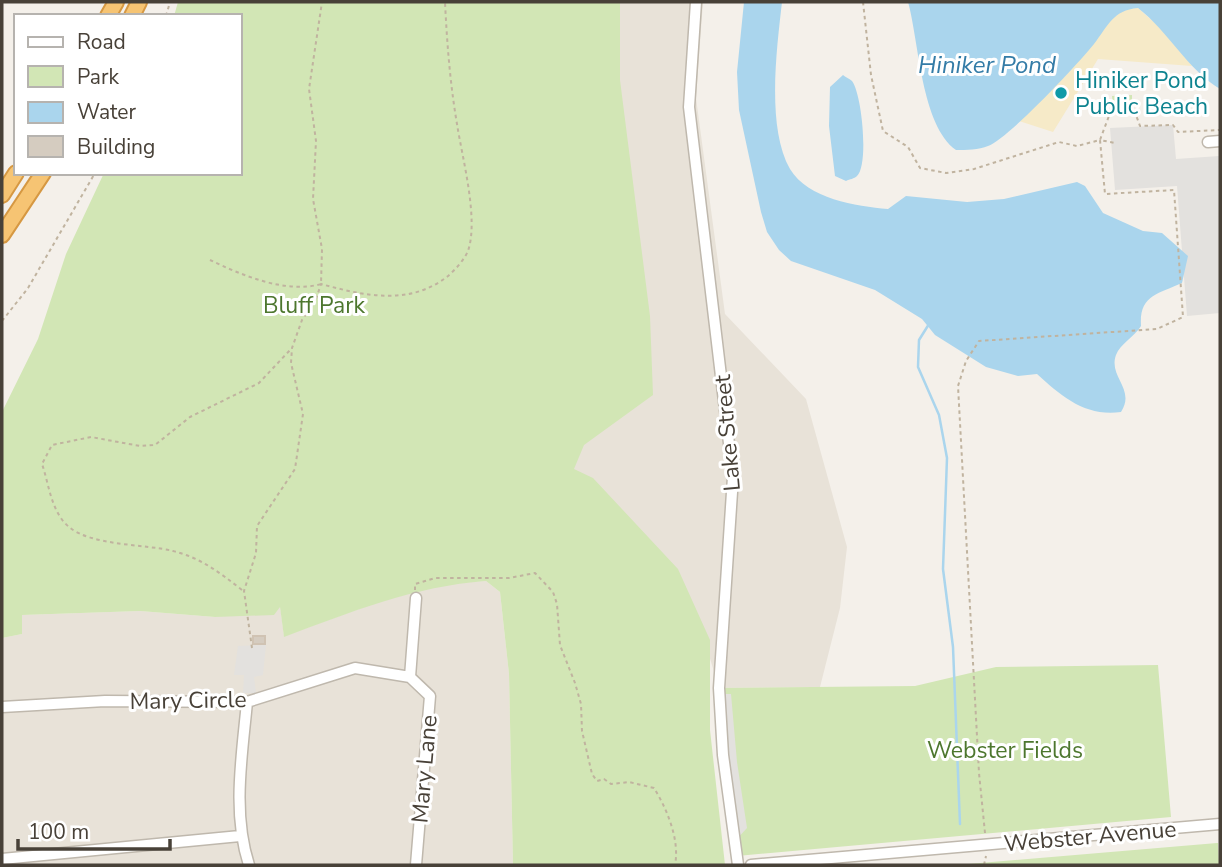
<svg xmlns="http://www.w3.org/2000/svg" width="1222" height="867" viewBox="0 0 1222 867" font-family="'Nunito Sans',sans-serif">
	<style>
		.residential { fill: #e8e2d8 }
		.green { fill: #d2e6b5 }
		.sand { fill: #f6eac8 }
		.parking { fill: #e3e1de }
		.water { fill: #aad5ed }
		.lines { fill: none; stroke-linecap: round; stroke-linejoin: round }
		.stream { stroke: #aad5ed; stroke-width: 2.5 }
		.building { fill: #d5ccc0; stroke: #d0c3b3; stroke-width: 2 }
		.minor-casing { stroke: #bfb8ad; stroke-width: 13 }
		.highway-casing { stroke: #d69842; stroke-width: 18 }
		.path { stroke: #c0b39f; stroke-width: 2; stroke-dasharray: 3.5 3.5; stroke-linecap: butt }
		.minor { stroke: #fff; stroke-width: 10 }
		.highway { stroke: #f6c473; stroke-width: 14 }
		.culture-dot { fill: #0f9aa8; stroke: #fff; stroke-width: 2.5 }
		.labels { text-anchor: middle; stroke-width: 6; stroke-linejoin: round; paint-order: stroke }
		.culture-label { font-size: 23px; fill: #0d838f; stroke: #fff; text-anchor: start }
		.park-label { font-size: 23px; fill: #4d772e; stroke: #fff }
		.street-label { font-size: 23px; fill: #484138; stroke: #fff }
		.water-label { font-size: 24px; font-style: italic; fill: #347ca7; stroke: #fff }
	</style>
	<rect width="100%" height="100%" fill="#f4f0ea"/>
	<path class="residential" d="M601 2H703L696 98 725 314 806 399 847 547 840 608 820 687 719 688 708 652 572 486Z
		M486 581 500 592 509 674 513 865H2V638L22 634 21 615 140 611 215 617 280 606 284 636 378 602 441 584Z"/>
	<path class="green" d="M178 2H620V80L650 316 653 395 584 445 574 469 593 478 678 569 710 640V730L725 865H513L509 674 500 592 486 581C415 586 351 612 284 637L280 607 274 615 215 617 140 611 22 615V634L2 638V412L38 339 66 254 104 173H240V16H174Z
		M1132 95V104L1113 105 1112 96Z
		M1158 665 1171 817 737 856 719 688 915 686 996 667Z
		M1218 843 1219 865H957L1217 843Z"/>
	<path class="sand" d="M1138 8 1167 34 1192 66 1098 59 1053 132 1019 121 1113 17 1124 9Z"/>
	<path class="parking" d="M1173 125 1176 159 1219 156 1220 313 1187 316 1177 186 1115 190 1110 128Z
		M266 645 263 675 254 677 256 693H243L244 675H234L238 646Z
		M719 694H731L737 762 747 828 735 841Z"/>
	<path class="water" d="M744 2H782C777 47 766 127 790 169 808 199 856 206 888 209L906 196 967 202 1004 199 1077 182 1085 186 1103 213 1143 231 1162 233 1188 256 1182 283C1158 294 1139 295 1141 326 1135 336 1120 344 1116 355 1108 377 1136 389 1121 412 1086 417 1062 397 1037 374L1018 376 986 367 935 335 922 319 875 290 791 261 779 250 767 232 761 212 739 110 737 72Z
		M908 2H1220V89C1187 69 1169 32 1138 8 1113 10 1108 26 1094 44 1079 63 1008 139 988 146 979 150 966 150 956 150 921 125 919 41 908 2Z
		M843 75C845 77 850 79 852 81 862 94 869 165 857 176 854 179 850 179 846 181L835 176 829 126 830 87Z"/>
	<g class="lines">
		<path class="stream" d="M929 324 919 340 918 367 939 415 947 458 943 569 953 647 960 824"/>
	</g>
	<path class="building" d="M253 636H265V644H253Z"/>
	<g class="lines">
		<g class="minor-casing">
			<path id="minor" d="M696 2 689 107 733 477 719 688 723 755 738 865
				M1208 142 1220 141
				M247 702C242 756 232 813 249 865
				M2 707 105 701 247 702 355 668 410 677
				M2 859 240 836
				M416 865 430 696 410 677 416 598
				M751 865 1220 824"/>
		</g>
		<g class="highway-casing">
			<path id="highway" d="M108 16 116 2
				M132 16 139 2
				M2 195 16 173
				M2 235 43 173"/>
		</g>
		<path class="path" d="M863 2 871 75 883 131 908 147 920 168 946 173 974 169 1059 142 1077 146 1100 140 1113 105 1132 104 1140 126 1173 125 1178 132 1220 130
			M166 16 170 2
			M210 260C241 275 286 294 321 284L322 249 313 199 316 141 309 89 322 2
			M2 321 28 288 95 173
			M242 590C219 572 201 558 173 551 145 544 92 546 69 527 51 512 49 484 42 464L52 445 91 437 140 446 155 445 190 417 259 383 291 349
			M415 590V584L435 578H509L535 573 553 592 557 604 560 645 575 683 581 704 582 731 592 774 597 781 604 779 611 784 629 782 654 788C667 809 680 840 675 865
			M252 648 244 591 256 553 257 526 295 469 303 414 291 363 292 348 302 320 315 302 321 284C365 296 410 306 448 276 455 270 464 260 468 251 479 219 462 157 457 124 450 83 447 43 445 2
			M985 833 979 773 958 386 966 361 979 341 1157 329 1183 317 1174 190 1105 194 1100 140 1115 143
			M984 865 986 856"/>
		<use href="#minor" class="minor"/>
		<use href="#highway" class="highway"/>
	</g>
	<circle class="culture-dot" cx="1061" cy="93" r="7"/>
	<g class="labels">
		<g class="culture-label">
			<text x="1075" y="88">Hiniker Pond<tspan x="1075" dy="26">Public Beach</tspan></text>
		</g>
		<g class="park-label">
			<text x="314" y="313">Bluff Park</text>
			<text x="1005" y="758">Webster Fields</text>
		</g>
		<g class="street-label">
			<text transform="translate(727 433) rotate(-95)" y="8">Lake Street</text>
			<text transform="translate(188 700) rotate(-1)" y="8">Mary Circle</text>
			<text transform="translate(424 769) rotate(-85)" y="8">Mary Lane</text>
			<text transform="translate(1090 836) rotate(-5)" y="8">Webster Avenue</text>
		</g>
		<g class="water-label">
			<text x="987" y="73">Hiniker Pond</text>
		</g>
	</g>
	<rect width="1222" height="867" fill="none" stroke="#484138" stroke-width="7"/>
	<rect x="14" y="14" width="228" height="161" fill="#ffffff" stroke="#b6b3af" stroke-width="2"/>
	<rect x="28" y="37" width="35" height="10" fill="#ffffff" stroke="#b6b3af" stroke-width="2"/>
	<text x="77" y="49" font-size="21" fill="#484138">Road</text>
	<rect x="28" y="66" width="35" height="21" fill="#d2e6b5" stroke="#b6b3af" stroke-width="2"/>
	<text x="77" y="84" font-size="21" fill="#484138">Park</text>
	<rect x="28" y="102" width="35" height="21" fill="#aad5ed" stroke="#b6b3af" stroke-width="2"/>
	<text x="77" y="119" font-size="21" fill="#484138">Water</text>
	<rect x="28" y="136" width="35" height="21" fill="#d5ccc0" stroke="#b6b3af" stroke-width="2"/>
	<text x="77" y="154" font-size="21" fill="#484138">Building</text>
	<path d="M18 839v10h152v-10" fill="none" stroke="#484138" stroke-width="3.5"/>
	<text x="28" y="839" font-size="21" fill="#484138" stroke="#ffffff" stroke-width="5" paint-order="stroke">100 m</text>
</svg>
